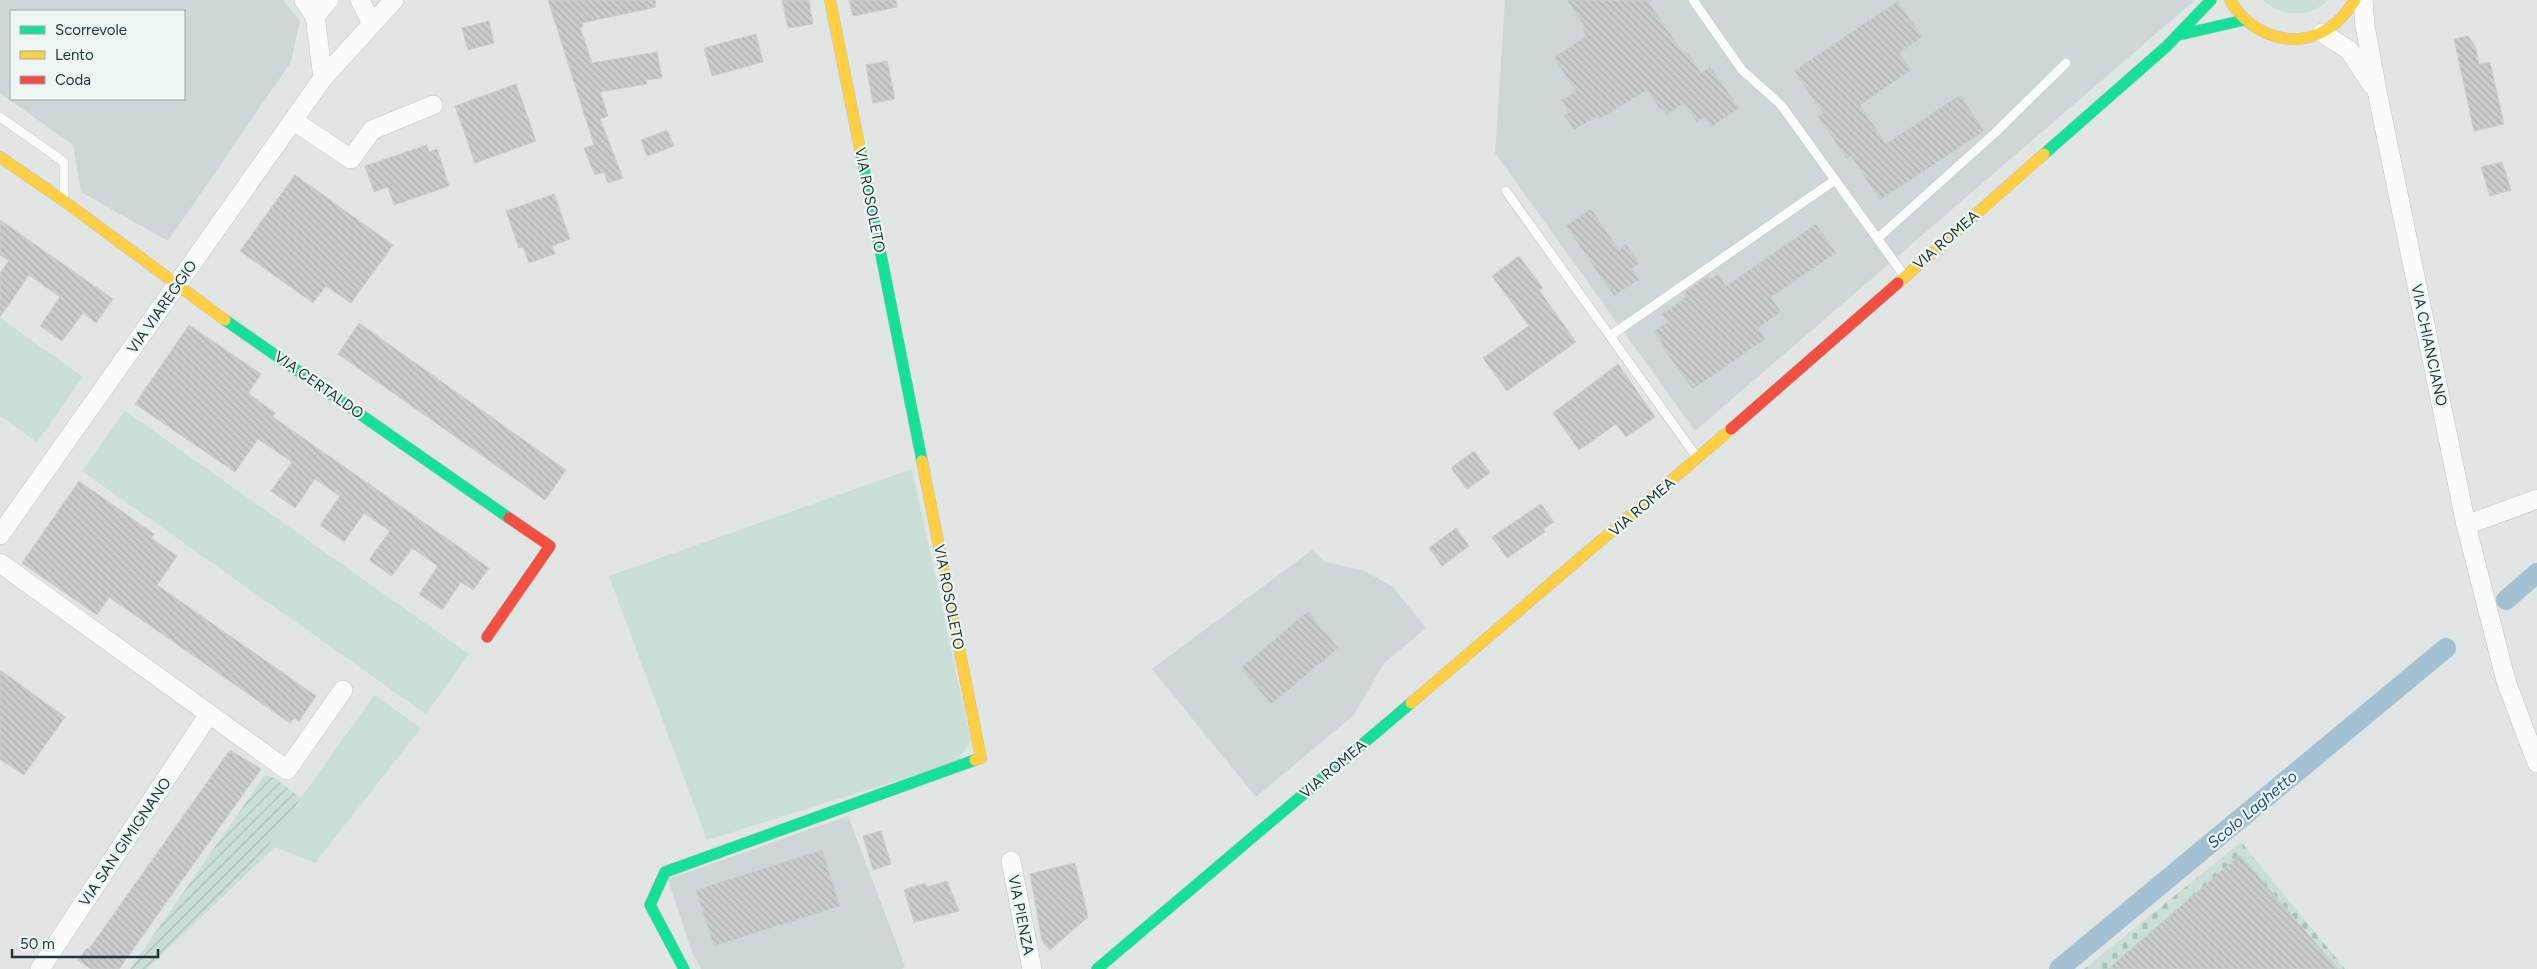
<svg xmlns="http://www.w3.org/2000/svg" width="2537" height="969" viewBox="0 0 2537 969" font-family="Figtree,sans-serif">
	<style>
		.built { fill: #ced7d6; fill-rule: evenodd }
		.green { fill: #cadfd6 }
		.cemetery { fill: url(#cemetery-stones) }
		.garden { fill: url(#garden-furrows) }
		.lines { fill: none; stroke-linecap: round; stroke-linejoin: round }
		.canal { stroke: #a3c1d3; stroke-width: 20 }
		.building { fill: url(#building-back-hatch); stroke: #cacfce }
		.lane-casing { stroke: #bec3c2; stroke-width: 10 }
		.street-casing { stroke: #bec3c2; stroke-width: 20 }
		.fast-casing { stroke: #bdc4c3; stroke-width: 12 }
		.slow-casing { stroke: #bdc4c3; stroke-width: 12 }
		.jam-casing { stroke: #bdc4c3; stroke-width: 12 }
		.lane { stroke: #fafbfb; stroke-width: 9 }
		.street { stroke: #fafbfb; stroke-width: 19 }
		.fast { stroke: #16e098; stroke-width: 11 }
		.slow { stroke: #ffcf43; stroke-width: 11 }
		.jam { stroke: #f24e42; stroke-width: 11 }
		.labels { text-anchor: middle; stroke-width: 4.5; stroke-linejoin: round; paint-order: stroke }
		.street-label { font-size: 15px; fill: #213737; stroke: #eef6f4 }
		.water-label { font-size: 16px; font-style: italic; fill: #1f4e6f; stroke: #eef6f4 }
	</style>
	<defs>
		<pattern id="cemetery-stones" width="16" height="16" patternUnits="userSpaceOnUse" patternTransform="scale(1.25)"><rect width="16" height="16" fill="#cadfd6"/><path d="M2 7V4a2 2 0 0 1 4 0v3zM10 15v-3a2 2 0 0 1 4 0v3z" fill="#adc0b8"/></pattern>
		<pattern id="garden-furrows" width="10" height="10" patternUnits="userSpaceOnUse" patternTransform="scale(1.25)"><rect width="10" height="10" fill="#cadfd6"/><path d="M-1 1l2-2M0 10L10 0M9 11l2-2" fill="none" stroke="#adc0b8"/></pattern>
		<pattern id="building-back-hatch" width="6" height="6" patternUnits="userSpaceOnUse" patternTransform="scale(1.25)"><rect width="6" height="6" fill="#c8cdcc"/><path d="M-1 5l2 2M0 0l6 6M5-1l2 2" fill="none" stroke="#acb1b0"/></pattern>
	</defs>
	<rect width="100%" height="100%" fill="#e1e6e5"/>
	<path class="built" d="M0 0H283L300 21 291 62 168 241 81 192 73 145 0 93ZM11 11H184V99H11Z
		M1505 0H2195L1695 431 1495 153Z
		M1312 550 1325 562 1365 571 1393 587 1426 628 1384 663 1354 715 1256 797 1152 669Z
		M848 816 905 966 902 969H701L691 950 668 879Z"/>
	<path class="green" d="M2263 0H2328C2310 19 2281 17 2263 0Z
		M0 318 83 377 37 442 0 416Z
		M125 411 469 654 426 714 82 471Z
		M912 469 971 741 957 762 707 840 609 576Z
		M374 695 421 728 315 863 268 844Z"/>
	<path class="cemetery" d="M2241 842 2345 969H2084Z"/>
	<path class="garden" d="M265 775 275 778 301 798 269 844 275 847 147 969H130Z"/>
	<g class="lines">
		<path class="canal" d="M2506 600 2537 573
			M2059 969 2446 648"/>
	</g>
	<path class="building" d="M548 0H655L656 7 582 23 583 27H580L592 63 657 52 662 78 646 80 647 84 600 92 608 116 600 119 623 178 608 183 604 172 595 175 584 148 594 145Z
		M782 0H809L813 24 788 28Z
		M849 0H896L897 7 853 16Z
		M1567 0H1647L1684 54 1687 52 1701 73 1710 67 1739 108 1711 127 1704 118 1697 123 1684 103 1667 115 1663 109H1660L1647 90 1599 119 1597 116 1574 130 1564 115 1569 112 1562 100 1576 91 1554 58 1587 35 1582 29 1585 27Z
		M1898 1 1922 37 1899 53 1911 70 1860 105 1886 144 1960 95 1984 131 1880 200 1851 156 1847 159 1818 116 1823 113 1794 71Z
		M489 21 494 43 468 50 462 28Z
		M756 34 763 62 712 76 704 48Z
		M2468 36 2475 46 2479 64 2490 62 2504 124 2474 131 2454 39Z
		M887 61 895 99 873 103 866 65Z
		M516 84 536 141 475 163 455 106Z
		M667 130 674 146 647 156 641 140Z
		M427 145 429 152 437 149 449 186 394 205 388 187 374 192 365 166Z
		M2502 162 2511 190 2490 196 2481 167Z
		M295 175 393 245 351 303 326 286 313 303 240 251Z
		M554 194 570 239 552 246 555 254 529 263 523 247 519 248 506 211Z
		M1591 209 1619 250 1626 244 1639 263 1632 268 1639 279 1614 296 1566 226Z
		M0 220 113 299 96 323 83 313 62 341 40 326 60 297 29 275 0 317V273L9 261 0 255Z
		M1816 224 1836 253 1771 297 1781 312 1758 328 1765 339 1693 389 1662 347 1664 346 1654 331 1668 322 1662 314 1686 297 1683 293 1708 276 1710 279 1718 274 1726 286Z
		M1519 256 1543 288 1539 290 1576 342 1507 391 1483 358 1529 326 1492 276Z
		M359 323 566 470 545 500 338 354Z
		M189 325 261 374 248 393 275 413 273 417 489 568 473 590 461 582 442 610 419 594 438 566 412 548 392 576 369 560 390 531 364 513 344 542 320 525 340 496 315 479 295 508 271 491 292 462 258 439 235 472 135 404Z
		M1618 364 1655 417 1626 437 1616 424 1579 450 1553 413Z
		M1474 451 1490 473 1467 489 1451 468Z
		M79 481 154 534 151 538 177 556 157 585 316 696 299 721 294 718 290 723 109 597 97 615 22 563Z
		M1541 504 1554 522 1543 529 1545 532 1507 558 1492 537Z
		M1456 528 1469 546 1442 566 1429 548Z
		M1308 611 1338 648 1271 704 1241 668Z
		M0 670 65 717 24 775 0 759Z
		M230 750 261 769 119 969H91L78 960 87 948 89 949Z
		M881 831 891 864 873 870 863 836Z
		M822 850 840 906 714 946 696 890Z
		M2240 855 2338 969H2108Z
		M1075 863 1088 917 1050 950 1042 941 1030 874Z
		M947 881 959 911 914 922 904 890 925 883 927 887Z"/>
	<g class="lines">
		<g class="lane-casing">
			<path id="lane" d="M1693 0 1742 70 1781 105 1903 274
				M0 117 64 162V195
				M1506 191 1696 456
				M1878 238 1996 132 2066 63
				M1610 336 1835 180"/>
		</g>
		<g class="street-casing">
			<path id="street" d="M304 0 315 16 323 78
				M360 0 372 24
				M2363 0 2365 26 2377 91 2466 525 2506 681 2537 763
				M315 16 329 0
				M2322 33 2349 50 2372 85
				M294 121 351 159 372 130 433 105
				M2466 525 2537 499
				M0 535 323 78 394 0
				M0 563 287 770 343 690
				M1011 861 1032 969
				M40 969 209 714"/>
		</g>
		<g class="fast-casing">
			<path id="fast" d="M2179 35 2244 20
				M860 149 922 461
				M2044 154 2167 46 2211 0
				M225 320 509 518
				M684 969 650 905 665 872 975 760
				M1097 969 1411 703"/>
		</g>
		<g class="slow-casing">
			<path id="slow" d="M830 0 860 149
				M2230 0C2249 34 2294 52 2329 28 2340 21 2348 11 2355 0
				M0 157 64 201 225 320
				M1898 283 2044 154
				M922 461 981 758 975 760
				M1411 703 1731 429"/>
		</g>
		<g class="jam-casing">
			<path id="jam" d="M1731 429 1898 283
				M487 637 550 546 509 518"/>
		</g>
		<use href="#lane" class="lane"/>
		<use href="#street" class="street"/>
		<use href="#fast" class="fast"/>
		<use href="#slow" class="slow"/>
		<use href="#jam" class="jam"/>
	</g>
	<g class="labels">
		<g class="street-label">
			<text transform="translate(870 200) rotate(79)" y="5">VIA ROSOLETO</text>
			<text transform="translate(1946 240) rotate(-41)" y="5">VIA ROMEA</text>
			<text transform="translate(162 307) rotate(-55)" y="5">VIA VIAREGGIO</text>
			<text transform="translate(2429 345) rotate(78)" y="5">VIA CHIANCIANO</text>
			<text transform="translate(319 385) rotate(35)" y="5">VIA CERTALDO</text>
			<text transform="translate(1642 507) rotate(-41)" y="5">VIA ROMEA</text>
			<text transform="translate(949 597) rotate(79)" y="5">VIA ROSOLETO</text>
			<text transform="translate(1333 769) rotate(-40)" y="5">VIA ROMEA</text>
			<text transform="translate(125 842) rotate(-56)" y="5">VIA SAN GIMIGNANO</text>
			<text transform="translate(1021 915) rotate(79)" y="5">VIA PIENZA</text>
		</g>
		<g class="water-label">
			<text transform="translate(2252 809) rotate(-40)" y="6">Scolo Laghetto</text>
		</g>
	</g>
	<rect x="10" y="10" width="175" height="90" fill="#eef6f4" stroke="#9caaa8"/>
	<rect x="20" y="26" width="25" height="8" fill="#16e098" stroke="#9caaa8"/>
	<text x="55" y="35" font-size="15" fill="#213737">Scorrevole</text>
	<rect x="20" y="51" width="25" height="8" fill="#ffcf43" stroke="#9caaa8"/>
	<text x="55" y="60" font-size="15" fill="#213737">Lento</text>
	<rect x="20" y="76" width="25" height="8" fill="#f24e42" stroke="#9caaa8"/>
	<text x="55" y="85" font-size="15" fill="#213737">Coda</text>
	<path d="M12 949v8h146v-8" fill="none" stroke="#213737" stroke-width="2.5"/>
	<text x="20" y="949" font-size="15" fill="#213737" stroke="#eef6f4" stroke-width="4" paint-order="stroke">50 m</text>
</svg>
